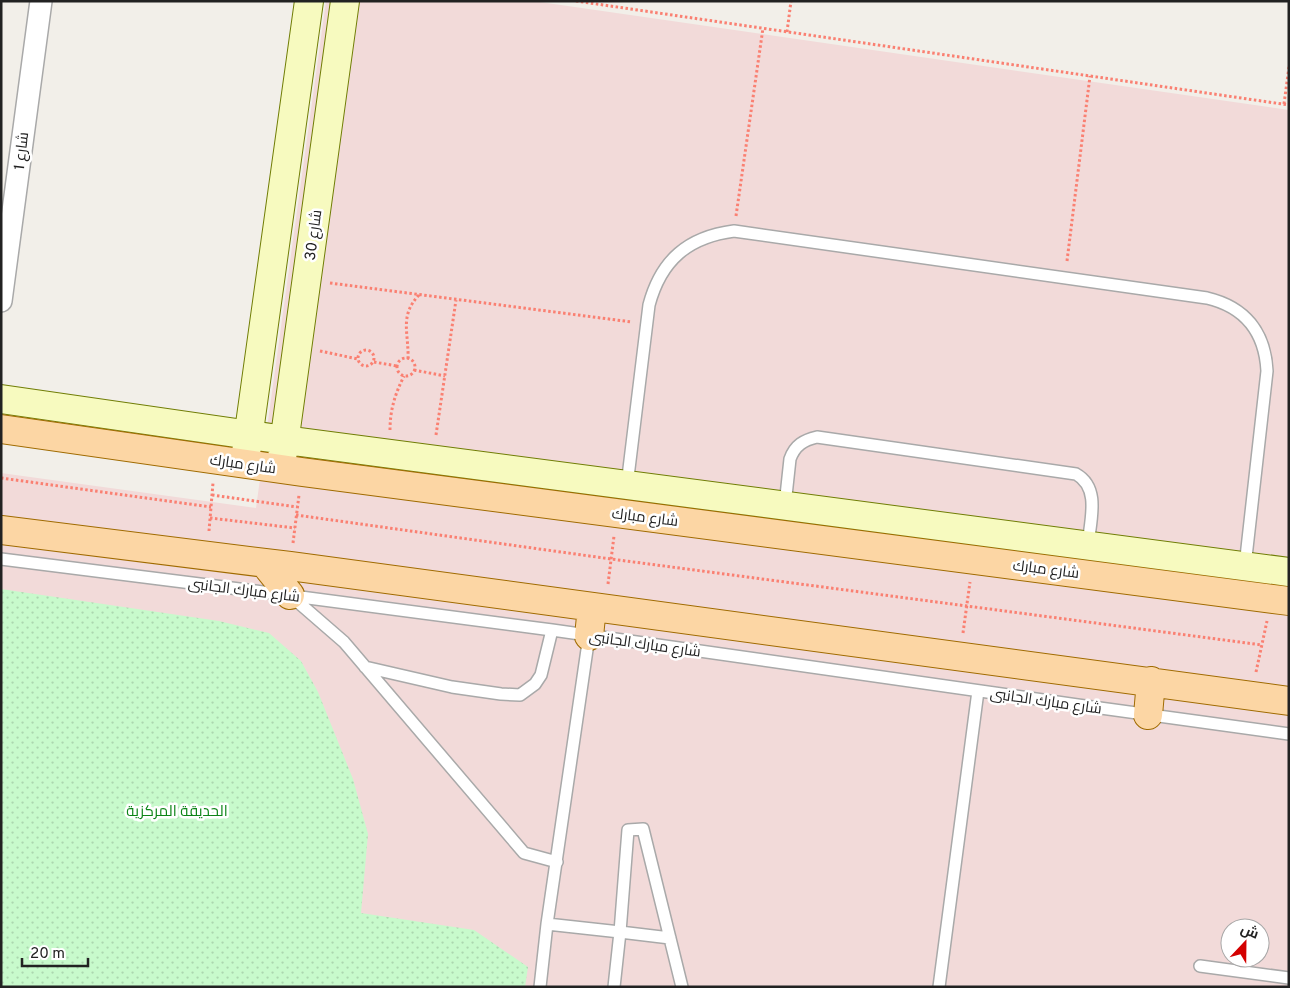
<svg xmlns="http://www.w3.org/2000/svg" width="1290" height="988" viewBox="0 0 1290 988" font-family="Overpass,Cairo,sans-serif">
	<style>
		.commercial { fill: #f2dad9; fill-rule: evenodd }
		.park { fill: url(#park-dots) }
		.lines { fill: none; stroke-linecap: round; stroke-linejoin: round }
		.lane-casing { stroke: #a9a9a9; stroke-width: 14 }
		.street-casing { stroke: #a9a9a9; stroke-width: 24 }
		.secondary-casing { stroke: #707d05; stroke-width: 30 }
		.primary-casing { stroke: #a06b00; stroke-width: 30 }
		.path { stroke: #fa8072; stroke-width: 3; stroke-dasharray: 2.5 2.5; stroke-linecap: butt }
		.lane { stroke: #fff; stroke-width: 11 }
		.street { stroke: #fff; stroke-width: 21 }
		.secondary { stroke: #f7fabf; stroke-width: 28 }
		.primary { stroke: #fcd6a4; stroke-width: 28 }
		.labels { text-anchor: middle; stroke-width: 5; stroke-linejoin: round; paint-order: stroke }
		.street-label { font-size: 15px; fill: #222; stroke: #fff }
		.park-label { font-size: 15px; fill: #0c8416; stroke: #fff }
	</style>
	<defs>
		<pattern id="park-dots" width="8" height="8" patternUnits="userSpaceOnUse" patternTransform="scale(1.25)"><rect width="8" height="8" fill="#c8facc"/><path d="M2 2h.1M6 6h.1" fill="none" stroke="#acd6af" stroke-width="1.8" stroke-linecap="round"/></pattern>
	</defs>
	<rect width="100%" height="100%" fill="#f2efe9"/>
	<path class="commercial" d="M326 1H533L1289 110V987H1V473L256 508ZM1230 928H1260V958H1230Z"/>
	<path class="park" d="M1 589 219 621 269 633 301 661 318 692 353 779 368 834 361 913 474 930 528 967 525 987H1Z"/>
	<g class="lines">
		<g class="lane-casing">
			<path id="lane" d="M627 485 649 305C661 260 688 237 734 231L1207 298C1245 307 1265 332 1267 371L1245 566
				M785 505 790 459C795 445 804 440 817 437L1076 474C1101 488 1090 521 1088 545
				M1 559C185 582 368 605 552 630 797 664 1043 701 1289 734
				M291 596 344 642 524 853 557 862
				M365 667 452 687 501 694 520 695 535 684 541 675 552 630
				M547 924 620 932 628 830 643 829 682 987
				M1200 966 1289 978
				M540 987 547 924 589 636
				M614 987 620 932 670 938
				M939 987 978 691"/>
		</g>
		<g class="street-casing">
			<path id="street" d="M1 301 41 1"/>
		</g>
		<g class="secondary-casing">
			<path id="secondary" d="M1 399 285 440 1289 572
				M246 453 309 1
				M282 458 345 1"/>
		</g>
		<g class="primary-casing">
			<path id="primary" d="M1 429 302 472 1289 601
				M1 530 290 566 1289 701
				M265 564 290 595
				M589 636 592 607
				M1148 715 1151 681"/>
		</g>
		<path class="path" d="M576 1 1289 105
			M787 32 791 1
			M1284 104 1289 67
			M736 216 763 28
			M1067 261 1090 76
			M330 283 632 322
			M358 358a8 8 0 1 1 16 0a8 8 0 1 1-16 0Z
			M320 351 358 359
			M397 367a9 9 0 1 1 18 0a9 9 0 1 1-18 0Z
			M408 359C409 333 399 316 419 295
			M374 362 397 366
			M414 370 445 376
			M390 430C390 410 395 394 404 376
			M436 435 456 300
			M1 478 211 507
			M212 495 297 507
			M296 515 611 559 1262 645
			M210 518 295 528
			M209 531 213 483
			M293 543 299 495
			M608 584 614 536
			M963 633 970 582
			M1256 672 1267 621"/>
		<use href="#lane" class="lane"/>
		<use href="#street" class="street"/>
		<use href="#secondary" class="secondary"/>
		<use href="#primary" class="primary"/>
	</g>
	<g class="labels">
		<g class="street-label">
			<text transform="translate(21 151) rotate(-83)" y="5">شارع 1</text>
			<text transform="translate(313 235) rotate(-82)" y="5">شارع 30</text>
			<text transform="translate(243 464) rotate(8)" y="5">شارع مبارك</text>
			<text transform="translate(645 517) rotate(7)" y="5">شارع مبارك</text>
			<text transform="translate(1046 569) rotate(7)" y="5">شارع مبارك</text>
			<text transform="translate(244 590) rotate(7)" y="5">شارع مبارك الجانبى</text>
			<text transform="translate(645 644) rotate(8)" y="5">شارع مبارك الجانبى</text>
			<text transform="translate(1046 701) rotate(8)" y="5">شارع مبارك الجانبى</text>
		</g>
		<g class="park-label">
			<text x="177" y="816">الحديقة المركزية</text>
		</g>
	</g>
	<rect width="1290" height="988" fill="none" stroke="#222222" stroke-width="5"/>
	<g transform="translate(1245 943) rotate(22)"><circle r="24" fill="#ffffff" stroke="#a7a7a7"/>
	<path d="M0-4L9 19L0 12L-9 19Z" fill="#d40000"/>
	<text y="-8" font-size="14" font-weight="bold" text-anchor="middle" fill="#222222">ش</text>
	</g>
	<path d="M22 958v8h66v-8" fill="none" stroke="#222222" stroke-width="2.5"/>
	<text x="30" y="958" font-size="15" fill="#222222" stroke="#ffffff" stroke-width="4" paint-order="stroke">20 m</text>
</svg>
